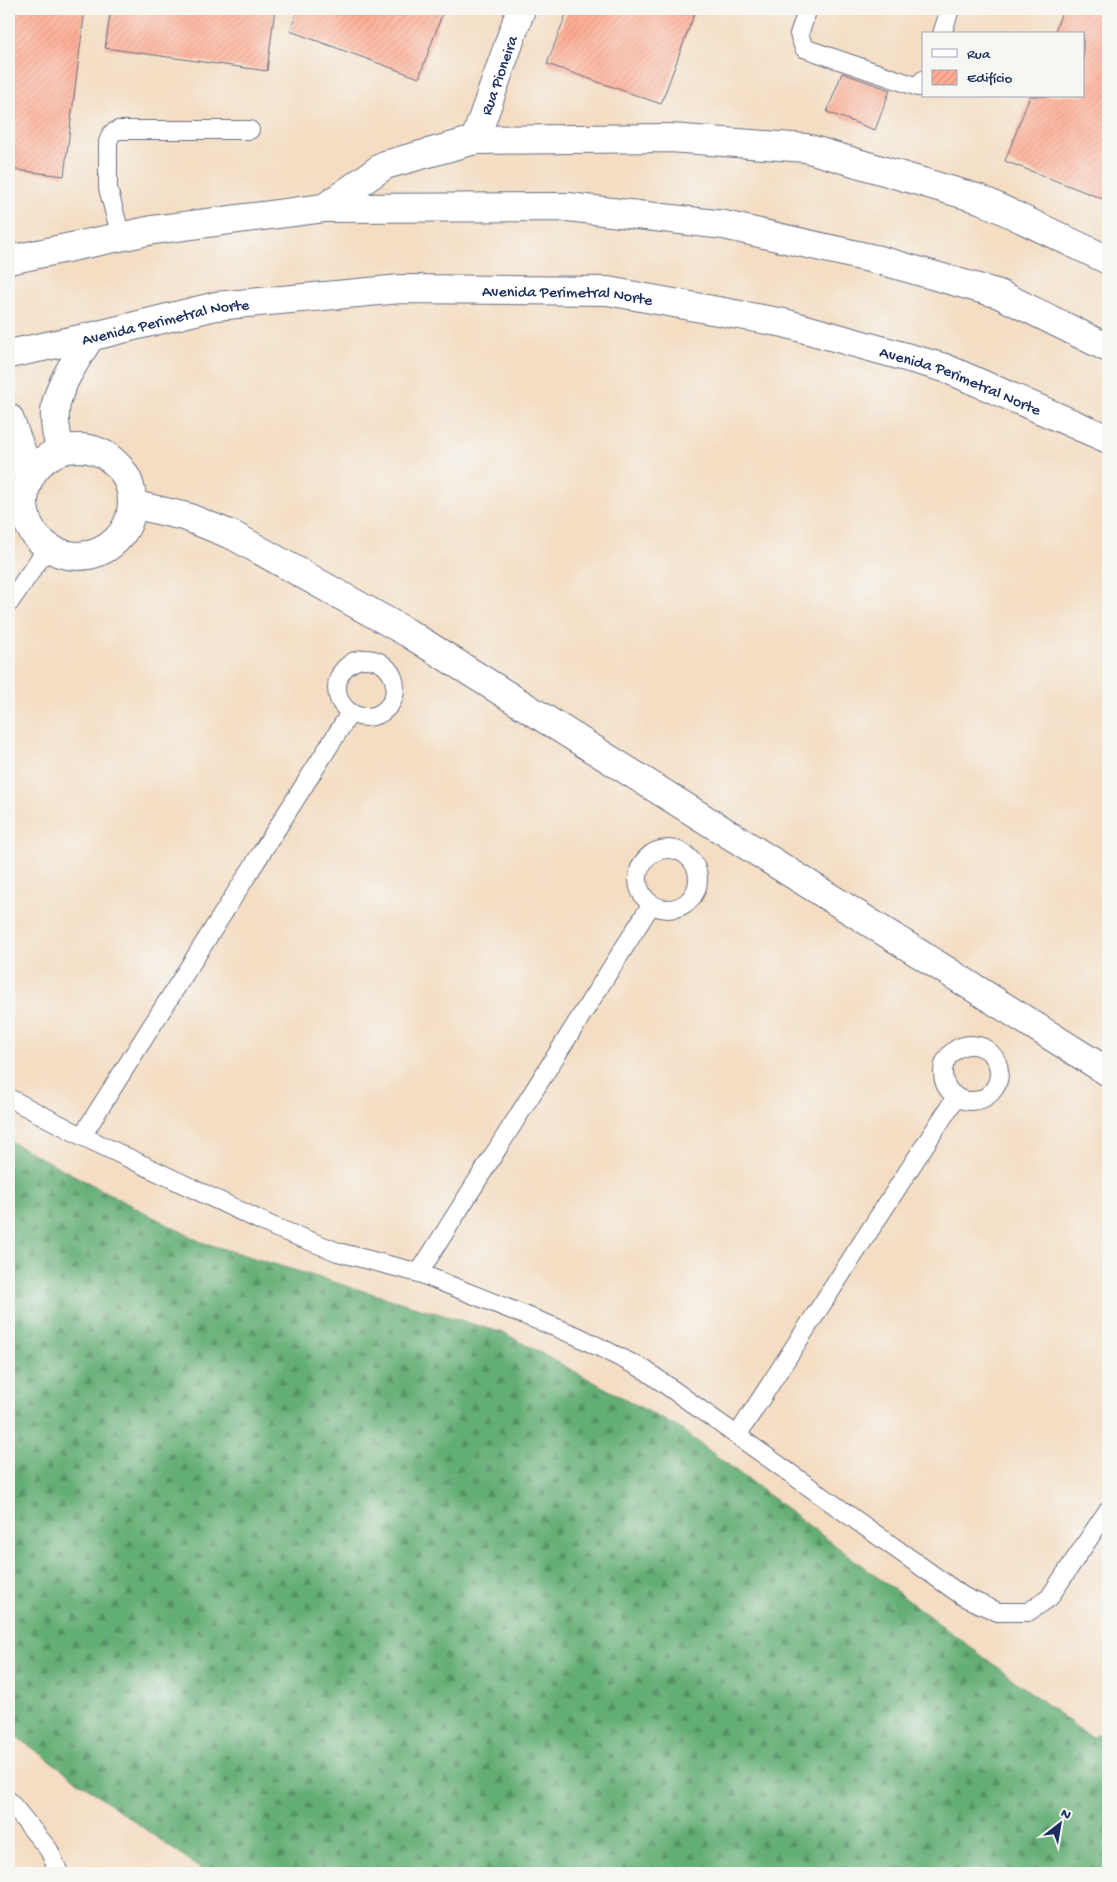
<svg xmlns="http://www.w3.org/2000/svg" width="1117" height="1882" viewBox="0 0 1117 1882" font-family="'Gochi Hand',sans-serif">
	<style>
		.forest { fill: url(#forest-firs); stroke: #406e6a }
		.building { fill: url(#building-hatch) }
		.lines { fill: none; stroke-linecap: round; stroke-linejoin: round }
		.service-casing { stroke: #676c81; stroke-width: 20 }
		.minor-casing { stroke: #676c81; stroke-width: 30 }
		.secondary-casing { stroke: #676c81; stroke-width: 30 }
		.trunk-casing { stroke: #676c81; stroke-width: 30 }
		.service { stroke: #fff; stroke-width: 18 }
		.minor { stroke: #fff; stroke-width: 28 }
		.secondary { stroke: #fff; stroke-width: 28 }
		.trunk { stroke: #fff; stroke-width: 28 }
		.labels { text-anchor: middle; stroke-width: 4; stroke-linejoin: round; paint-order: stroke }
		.street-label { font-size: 16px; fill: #1b2f5e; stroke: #f6f6f2 }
	</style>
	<defs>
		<pattern id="forest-firs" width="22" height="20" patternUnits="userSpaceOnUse" patternTransform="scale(1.25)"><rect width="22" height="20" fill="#64ae75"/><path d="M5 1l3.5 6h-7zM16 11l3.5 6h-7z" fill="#528e63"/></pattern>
		<pattern id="building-hatch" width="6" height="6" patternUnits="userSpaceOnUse" patternTransform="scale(1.25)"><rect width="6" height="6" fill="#ffac92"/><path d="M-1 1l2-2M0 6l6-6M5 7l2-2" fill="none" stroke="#da9480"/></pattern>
	</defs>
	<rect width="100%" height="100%" fill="#f6f6f2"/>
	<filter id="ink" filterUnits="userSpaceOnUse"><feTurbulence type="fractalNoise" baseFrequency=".02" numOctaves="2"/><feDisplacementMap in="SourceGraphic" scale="10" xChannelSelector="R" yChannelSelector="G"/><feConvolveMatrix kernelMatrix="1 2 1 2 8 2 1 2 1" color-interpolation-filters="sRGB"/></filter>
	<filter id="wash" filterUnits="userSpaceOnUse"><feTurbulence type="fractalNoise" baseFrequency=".0096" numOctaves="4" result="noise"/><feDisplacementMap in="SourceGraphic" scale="20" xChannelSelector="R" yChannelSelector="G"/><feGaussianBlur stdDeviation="1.12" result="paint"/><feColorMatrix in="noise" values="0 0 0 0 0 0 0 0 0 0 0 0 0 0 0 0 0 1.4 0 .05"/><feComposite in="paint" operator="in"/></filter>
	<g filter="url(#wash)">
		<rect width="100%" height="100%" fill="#f4ddc2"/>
		<path class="forest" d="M9 1141 201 1242 506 1334 682 1430 1091 1738 1108 1729V1873H206L9 1731Z"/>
		<g id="blocks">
			<path class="building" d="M9 9H85L64 176 9 169Z
				M111 9H275L267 71 105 48Z
				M298 9H444L419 78 290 31Z
				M568 9H696L661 104 547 64Z
				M1063 9H1108V201L1005 161 1030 96H1083V34H1054Z
				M842 73 890 90 875 130 827 112Z"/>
		</g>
	</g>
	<g filter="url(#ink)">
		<use href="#blocks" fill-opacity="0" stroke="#676c81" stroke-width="1"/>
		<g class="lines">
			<g class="service-casing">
				<path id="service" d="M808 9 799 34 804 48 918 87 923 80
					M942 34 950 9
					M121 237 108 188V142L111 134 118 130H250
					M9 603 48 547
					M337 688a29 29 0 1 1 58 0a29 29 0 1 1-58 0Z
					M638 879a30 30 0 1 1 60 0a30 30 0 1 1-60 0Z
					M943 1073a28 28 0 1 1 56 0a28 28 0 1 1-56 0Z
					M9 1098 82 1136 274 1227 338 1252 419 1273 577 1336 645 1370 964 1597 998 1612H1028L1049 1598 1108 1510
					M82 1136 350 713
					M419 1273 651 905
					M738 1434 956 1097
					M9 1801 49 1850 59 1873"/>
			</g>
			<g class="minor-casing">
				<path id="minor" d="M9 418 23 455 28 480
					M24 502a54 54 0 1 1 108 0a54 54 0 1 1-108 0Z
					M61 451C57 438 54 426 55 412 56 387 78 358 90 337
					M132 504 187 517 234 536 408 633 1108 1072"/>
			</g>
			<g class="secondary-casing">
				<g id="secondary">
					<path id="s1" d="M475 140 521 9"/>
				</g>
			</g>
			<g class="trunk-casing">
				<g id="trunk">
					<path d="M324 208 385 165 475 140 670 138 806 148 980 199 1108 260"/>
					<path d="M9 260 153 230 324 208 568 207 724 225 883 261 999 294 1108 348"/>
					<path id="s2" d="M9 354 90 337 216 306 401 289 608 291 784 323 945 368 1108 439"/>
				</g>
			</g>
			<use href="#service" class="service"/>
			<use href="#minor" class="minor"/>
			<use href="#secondary" class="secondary"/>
			<use href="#trunk" class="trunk"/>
		</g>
	</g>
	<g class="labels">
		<g class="street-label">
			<text dy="6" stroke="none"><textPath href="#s1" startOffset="69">Rua Pioneira</textPath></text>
			<text dy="6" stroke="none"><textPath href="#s2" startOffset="565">Avenida Perimetral Norte</textPath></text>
			<text dy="6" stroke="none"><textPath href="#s2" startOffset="160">Avenida Perimetral Norte</textPath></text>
			<text dy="6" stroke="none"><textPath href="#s2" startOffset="970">Avenida Perimetral Norte</textPath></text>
		</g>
	</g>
	<rect width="1117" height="1882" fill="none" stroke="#f6f6f2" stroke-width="30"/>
	<rect x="922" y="32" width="162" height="65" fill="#f6f6f2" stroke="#9ea6b7"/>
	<rect x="932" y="49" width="25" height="8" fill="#ffffff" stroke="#9ea6b7"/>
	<text x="967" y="58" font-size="15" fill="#1b2f5e">Rua</text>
	<rect x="932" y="70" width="25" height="15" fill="url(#building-hatch)" stroke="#9ea6b7"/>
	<text x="967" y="82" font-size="15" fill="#1b2f5e">Edifício</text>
	<g transform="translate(1060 1824) rotate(31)" stroke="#f6f6f2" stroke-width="4" paint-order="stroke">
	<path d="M0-4L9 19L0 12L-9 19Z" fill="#1b2f5e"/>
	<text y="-8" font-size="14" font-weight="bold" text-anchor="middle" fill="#1b2f5e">N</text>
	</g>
</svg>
